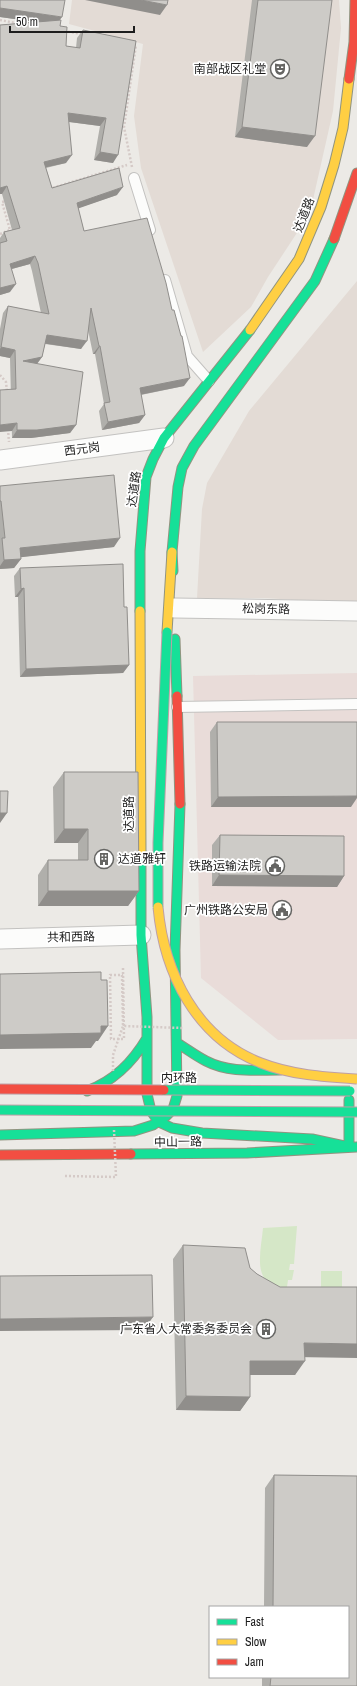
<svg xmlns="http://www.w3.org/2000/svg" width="357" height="1686" viewBox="0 0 357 1686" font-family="'Archivo Narrow','Noto Sans SC',sans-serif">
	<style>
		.commercial { fill: #e9dcd9 }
		.military { fill: #e3dbd5 }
		.grass { fill: #d5e7c7 }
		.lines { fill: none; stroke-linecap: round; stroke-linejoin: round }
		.lane-casing { stroke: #c3c2c0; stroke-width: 12 }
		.street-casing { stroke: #c3c2c0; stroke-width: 21 }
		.fast-casing { stroke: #919480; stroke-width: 11 }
		.slow-casing { stroke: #919480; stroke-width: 11 }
		.jam-casing { stroke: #919480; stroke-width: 11 }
		.path { stroke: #d5cac7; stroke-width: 2.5; stroke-dasharray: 2 2; stroke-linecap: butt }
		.lane { stroke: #fcfcfb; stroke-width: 10 }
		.street { stroke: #fcfcfb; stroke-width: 19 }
		.fast { stroke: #16e098; stroke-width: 9 }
		.slow { stroke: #ffcf43; stroke-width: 9 }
		.jam { stroke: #f24e42; stroke-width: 9 }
		.fast-bridge-casing { stroke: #bea0a6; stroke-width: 11; stroke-linecap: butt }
		.slow-bridge-casing { stroke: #bea0a6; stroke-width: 11; stroke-linecap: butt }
		.jam-bridge-casing { stroke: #bea0a6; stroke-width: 11; stroke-linecap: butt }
		.path-bridge { stroke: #d5cac7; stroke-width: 2.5; stroke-dasharray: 2 2; stroke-linecap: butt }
		.fast-bridge { stroke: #16e098; stroke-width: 9 }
		.slow-bridge { stroke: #ffcf43; stroke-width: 9 }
		.jam-bridge { stroke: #f24e42; stroke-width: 9 }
		.wall { fill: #b0afab }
		.shaded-wall { fill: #908e8b }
		.building { fill: #cdcbc7; stroke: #908e8b }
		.labels { text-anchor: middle; stroke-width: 3.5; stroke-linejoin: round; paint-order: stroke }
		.poi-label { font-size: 12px; fill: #1d1d1d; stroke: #fff; text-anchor: end }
		.street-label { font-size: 12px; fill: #1d1d1d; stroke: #fff }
	</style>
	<rect width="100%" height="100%" fill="#eceae6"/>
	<path class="commercial" d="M357 673V1039L278 1040 201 978 193 676Z"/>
	<path class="military" d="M72 0H339L341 28 333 111 310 213 268 277 251 307 203 352 141 168 134 116 143 44 69 24Z
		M357 281V604L265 598H197L202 509 207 483 249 411Z"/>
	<path class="grass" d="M297 1226 294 1264H290L289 1270H294L292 1280H288L287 1287C250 1288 261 1252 263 1228Z
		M321 1271H342V1289H321Z"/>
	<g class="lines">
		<g class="lane-casing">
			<path id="lane" d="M134 178 150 230
				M165 280 187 356 209 381
				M177 707 357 704"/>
		</g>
		<g class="street-casing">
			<path id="street" d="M0 460 164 438
				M174 608 357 611
				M0 939 141 935"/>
		</g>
		<g class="fast-casing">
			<path id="fast" d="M173 571 172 552 178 487 182 468 194 446 315 281 334 239
				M140 611V551L146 477 153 459 164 438 250 330
				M175 639 177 696
				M141 852V935L147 1017V1094L151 1111 159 1122 172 1128 202 1133 312 1139 349 1147V1100
				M177 1043C187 1049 196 1056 206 1061 229 1073 255 1070 280 1070
				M87 1091C114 1081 132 1063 147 1038
				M0 1135 134 1131 153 1125 166 1116 173 1109 177 1096 175 950 180 804
				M131 1154 247 1153 357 1147"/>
		</g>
		<g class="slow-casing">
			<path id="slow" d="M250 330 299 259 321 207 334 165 343 128 349 79
				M140 611 141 852
				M167 632 172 552"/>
		</g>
		<g class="jam-casing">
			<path id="jam" d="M349 79 354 42 355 0
				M334 239 357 173
				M177 696 180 804
				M0 1155 131 1154"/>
		</g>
		<path class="path" d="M0 20 21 24
			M64 31 82 34
			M132 167 124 127 136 45 132 44
			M49 189 127 165
			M0 234 10 230 2 202 6 201
			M0 375 6 382 7 392
			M8 429 9 442
			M123 968 124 1039H111L110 975H122L123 1026"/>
		<use href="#lane" class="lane"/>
		<use href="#street" class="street"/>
		<use href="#fast" class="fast"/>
		<use href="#slow" class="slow"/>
		<use href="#jam" class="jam"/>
		<g class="fast-bridge-casing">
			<path id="fast-bridge" d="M158 907V843L167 632
				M164 1090 350 1091
				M0 1110 357 1112"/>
		</g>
		<g class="slow-bridge-casing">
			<path id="slow-bridge" d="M158 907C164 973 196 1038 261 1063 291 1075 325 1077 357 1079"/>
		</g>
		<g class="jam-bridge-casing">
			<path id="jam-bridge" d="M0 1089 164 1090"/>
		</g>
		<path class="path-bridge" d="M113 1071V1055L123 1026 183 1028
			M65 1176 116 1177 114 1130"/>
		<use href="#fast-bridge" class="fast-bridge"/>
		<use href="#slow-bridge" class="slow-bridge"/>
		<use href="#jam-bridge" class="jam-bridge"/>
	</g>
	<path class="wall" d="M0 0 59 21 60 26 66 46 76 48 77 38 83 30 136 41 113 163 94 160 100 126 69 122 66 163 46 168 52 188 117 195 78 208 84 231 184 386 141 395 145 415 139 423 102 430 99 411 104 404 95 354H93L88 330 81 349 45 344 42 357 37 364 76 425 70 433 31 438H12L10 358 0 356V329L3 313 8 306 41 313 32 271 30 264 12 269 10 292 0 295V238L4 232 12 230 2 194H0V25L37 22 0 17Z
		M252 0H332L307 147 235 137Z
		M0 486 114 547 20 557 21 559 14 568 0 569Z
		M20 568 124 607 129 665 123 673 20 677 18 597H15L14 576Z
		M217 722 351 807H211L210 732Z
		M64 772 139 891 128 906H38V875L48 860H78V843H54L53 787Z
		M220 835 344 876 337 887 212 886V845Z
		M183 1245 250 1268 305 1357 295 1375H250V1397L240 1411 176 1410 173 1259Z
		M274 1475 357 1476V1686H262V1677H348V1607H264L265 1488Z"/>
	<path class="shaded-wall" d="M85 0H141L167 5 160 15Z
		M0 8 62 17 56 25 0 17Z
		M68 113 106 118 100 126 62 121Z
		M242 127 315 136 307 147 235 137Z
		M100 152 118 155 113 163 94 160Z
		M72 155 66 163 38 169 44 162Z
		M7 186 2 194H0V188Z
		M123 187 117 195 71 211 77 203Z
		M35 256 30 264 4 271 10 264Z
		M16 284 10 292 0 295V288Z
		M47 335 87 341 81 349 41 343Z
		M99 346H100L95 354H93Z
		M1 347 15 350 10 358 0 356V349Z
		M42 357 36 365 23 361Z
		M190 378 184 386 134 396 140 388Z
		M145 415 139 423 102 430 108 422Z
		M17 423 12 431 0 432V425Z
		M76 425 70 433 31 438H12L17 430Z
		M120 538 114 547 14 558 20 548Z
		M21 559 14 568 0 569V566L4 560Z
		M24 588 18 597H15L21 589Z
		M129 665 123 673 20 677 26 669Z
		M357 796V798L351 807H211L218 797Z
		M0 813H7L0 823Z
		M64 829H88L78 843H54Z
		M219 875 344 876 337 887 212 886Z
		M48 891H139L128 906H38Z
		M101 1026H108L98 1041H96L91 1048 0 1049V1035Z
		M153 1317 144 1330 0 1331V1319Z
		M304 1343 357 1344V1358L295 1357Z
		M250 1361H305L295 1375H240Z
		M186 1396 250 1397 240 1411 176 1410Z"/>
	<path class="building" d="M0 0H65L62 17 0 8Z
		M141 0H168L167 5Z
		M258 0H332L315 136 242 127Z
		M61 20 60 26 67 27 66 46 80 48 83 30 136 41 118 155 100 152 106 118 68 113 72 155 44 162 52 188 119 168 123 187 77 203 84 231 147 218 166 283 172 310H174L181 336H182L190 378 140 388 145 415 108 422 104 403 110 402 100 346H99L91 308 87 341 47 335 42 357 23 361 83 372 76 425 37 430H17V423L0 425V390L16 389 15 350 1 347 8 306 49 314 38 263 35 256 10 264 16 284 0 288V243L7 241 4 232 20 228 7 186 0 188V25Z
		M114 475 120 538 20 548 21 559 4 560 2 538H5L1 501H0V486Z
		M123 564 124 607H127L129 665 26 669 24 588 21 589 20 568Z
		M217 722H357V796L218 797Z
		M64 772H138L139 891H48V860H88V829H64Z
		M0 791H8L7 813H0Z
		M220 835 344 836V876L219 875Z
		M101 972V980H107L108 1026H101V1033L0 1035V974Z
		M183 1245 245 1248 250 1268 257 1274 280 1287H357V1344L304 1343 305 1361H250V1397L186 1396Z
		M152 1275 153 1317 0 1319V1276Z
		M274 1475 357 1476V1686H270L271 1677H348V1607H273Z"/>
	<defs>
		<g id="theatre-ring" transform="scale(1)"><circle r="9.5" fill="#fff" stroke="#656563" stroke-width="1.5"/><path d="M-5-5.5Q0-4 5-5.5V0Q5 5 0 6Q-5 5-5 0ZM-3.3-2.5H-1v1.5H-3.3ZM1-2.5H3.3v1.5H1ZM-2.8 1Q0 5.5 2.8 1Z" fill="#656563"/></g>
		<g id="building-ring" transform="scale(1)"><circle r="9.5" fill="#fff" stroke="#656563" stroke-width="1.5"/><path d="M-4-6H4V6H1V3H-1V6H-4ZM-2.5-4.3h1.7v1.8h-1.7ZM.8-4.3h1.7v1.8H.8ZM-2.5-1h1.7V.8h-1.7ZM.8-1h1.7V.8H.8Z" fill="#656563"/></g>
		<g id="civic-ring" transform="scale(1)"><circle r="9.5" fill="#fff" stroke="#656563" stroke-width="1.5"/><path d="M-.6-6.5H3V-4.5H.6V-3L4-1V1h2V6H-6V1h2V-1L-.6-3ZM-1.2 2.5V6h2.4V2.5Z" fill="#656563"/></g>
	</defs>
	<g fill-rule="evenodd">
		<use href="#theatre-ring" x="280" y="69"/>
		<use href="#building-ring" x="104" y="859"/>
		<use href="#civic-ring" x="275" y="866"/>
		<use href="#civic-ring" x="282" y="910"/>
		<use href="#building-ring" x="266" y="1329"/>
	</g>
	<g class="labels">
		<g class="poi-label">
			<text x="266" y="73">南部战区礼堂</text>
			<text x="118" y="863" text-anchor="start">达道雅轩</text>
			<text x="261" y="870">铁路运输法院</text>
			<text x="268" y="914">广州铁路公安局</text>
			<text x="252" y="1333">广东省人大常委务委员会</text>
		</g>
		<g class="street-label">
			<text transform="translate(304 215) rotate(-69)" y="4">达道路</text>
			<text transform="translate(82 449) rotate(-7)" y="4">西元岗</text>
			<text transform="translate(134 489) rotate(-82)" y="4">达道路</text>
			<text transform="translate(266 609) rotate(1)" y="4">松岗东路</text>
			<text transform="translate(129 814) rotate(-90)" y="4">达道路</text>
			<text transform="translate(71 937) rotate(-1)" y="4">共和西路</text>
			<text x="179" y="1082">内环路</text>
			<text transform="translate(178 1142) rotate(-1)" y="4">中山一路</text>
		</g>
	</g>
	<rect x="209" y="1606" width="140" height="72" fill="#ffffff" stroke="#a5a5a5"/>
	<rect x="217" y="1619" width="20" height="6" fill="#16e098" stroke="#a5a5a5"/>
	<text x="245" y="1626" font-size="12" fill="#1d1d1d">Fast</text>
	<rect x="217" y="1639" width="20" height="6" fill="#ffcf43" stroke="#a5a5a5"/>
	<text x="245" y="1646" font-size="12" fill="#1d1d1d">Slow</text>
	<rect x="217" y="1659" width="20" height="6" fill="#f24e42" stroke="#a5a5a5"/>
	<text x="245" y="1666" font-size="12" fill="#1d1d1d">Jam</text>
	<path d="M10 26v6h124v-6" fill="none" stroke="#1d1d1d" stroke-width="2"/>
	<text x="16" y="26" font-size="12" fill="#1d1d1d" stroke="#ffffff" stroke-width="3" paint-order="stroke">50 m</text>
</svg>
